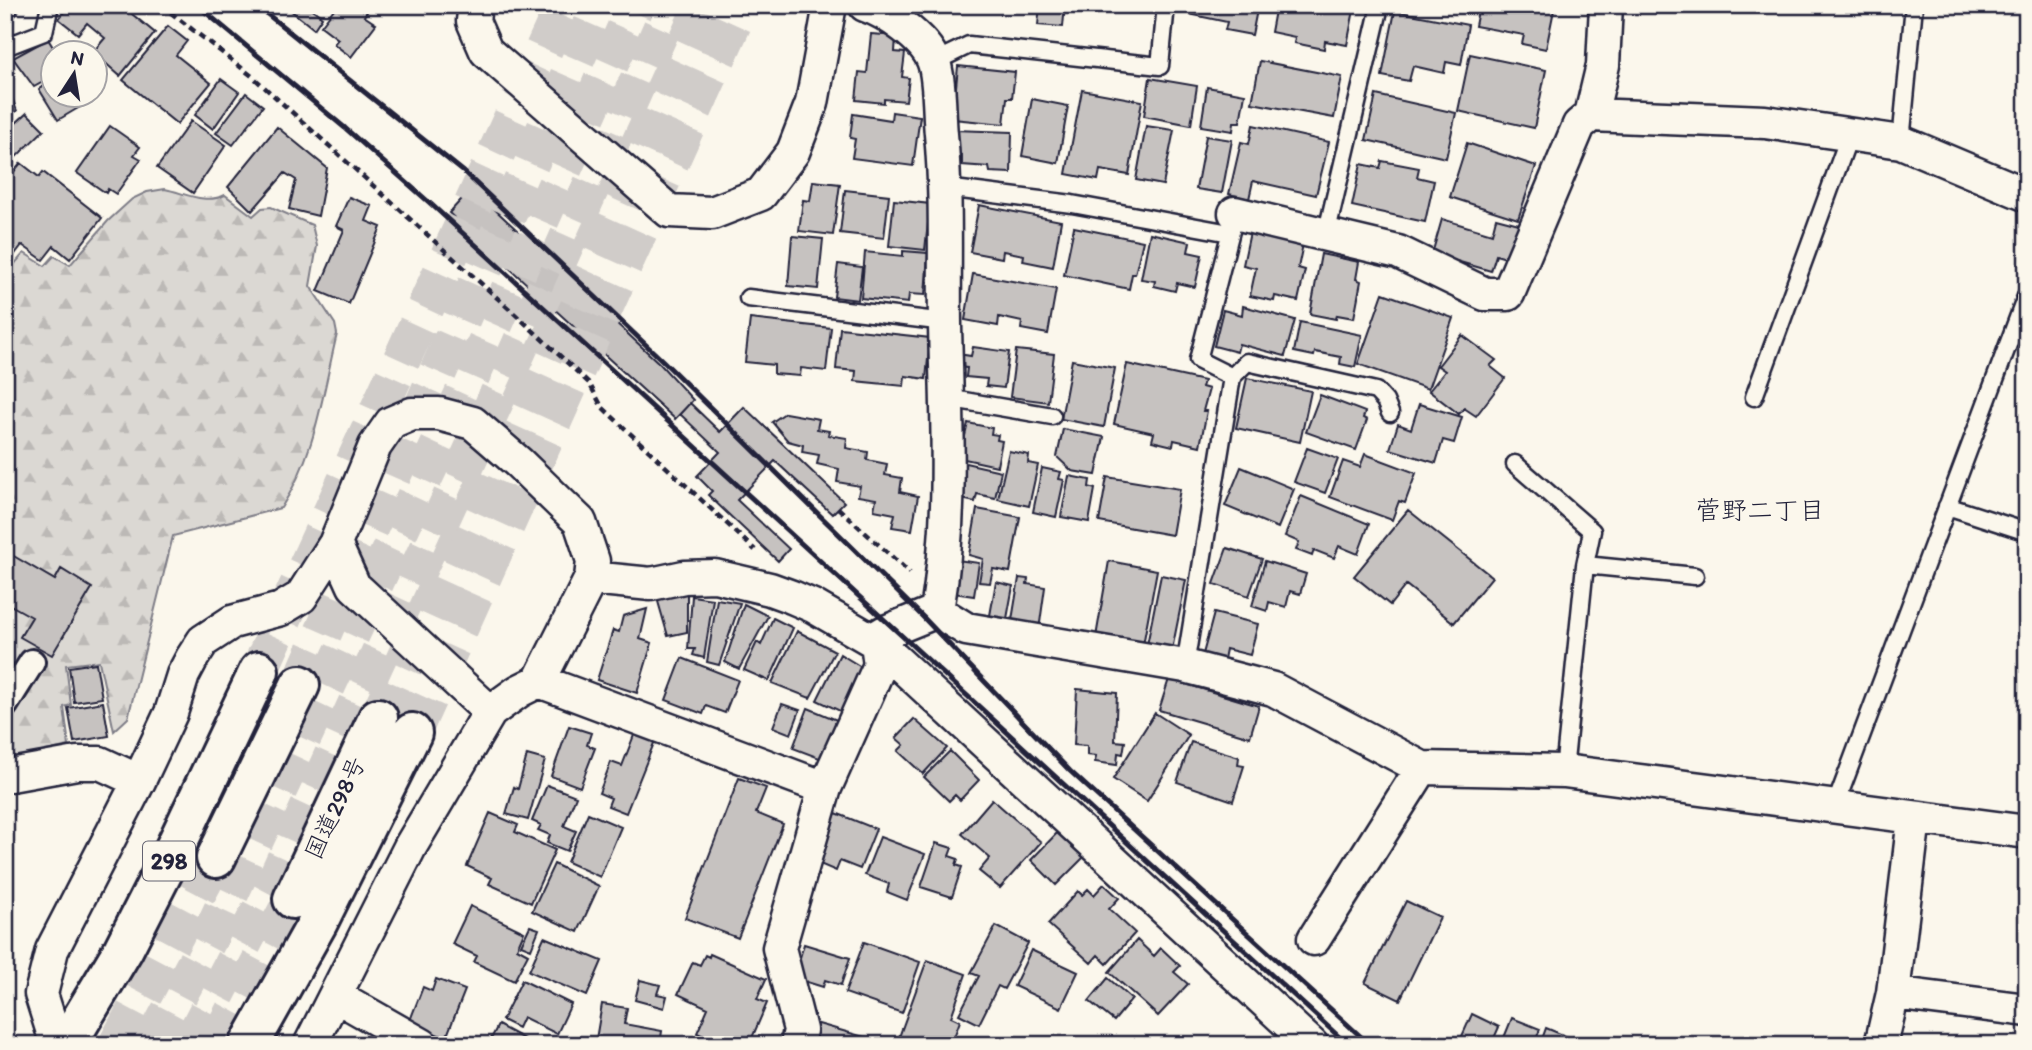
<svg xmlns="http://www.w3.org/2000/svg" width="2032" height="1050" viewBox="0 0 2032 1050" font-family="Itim,'Klee One',sans-serif">
	<style>
		.forest { fill: url(#forest-firs); stroke: #7e7d87; stroke-width: 2 }
		.building { fill: #c6c2c0; stroke: #22223b; stroke-width: 2 }
		.lines { fill: none; stroke-linecap: round; stroke-linejoin: round }
		.trunk-tunnel { stroke: #d0ccc9; stroke-width: 38; stroke-dasharray: 38 19; stroke-linecap: butt }
		.motorway-tunnel { stroke: #d0ccc9; stroke-width: 38; stroke-dasharray: 38 19; stroke-linecap: butt }
		.service-casing { stroke: #22223b; stroke-width: 21 }
		.pedestrian-casing { stroke: #22223b; stroke-width: 30 }
		.minor-casing { stroke: #22223b; stroke-width: 37 }
		.trunk-casing { stroke: #22223b; stroke-width: 44 }
		.path { stroke: #22223b; stroke-width: 4.5; stroke-dasharray: 7 5; stroke-linecap: butt }
		.service { stroke: #fbf7ec; stroke-width: 16 }
		.pedestrian { stroke: #fbf7ec; stroke-width: 24 }
		.minor { stroke: #fbf7ec; stroke-width: 32 }
		.trunk { stroke: #fbf7ec; stroke-width: 38 }
		.rail { stroke: #22223b; stroke-width: 5 }
		.labels { text-anchor: middle; stroke-width: 7; stroke-linejoin: round; paint-order: stroke }
		.shield { fill: #fbf7ec; stroke: #636270; stroke-width: 2 }
		.shield-label { font-size: 23px; font-weight: bold; fill: #22223b }
		.street-label { font-size: 24px; fill: #22223b; stroke: #fbf7ec }
		.neighbourhood-label { font-size: 26px; fill: #22223b; stroke: #fbf7ec }
	</style>
	<defs>
		<pattern id="forest-firs" width="22" height="20" patternUnits="userSpaceOnUse" patternTransform="scale(1.75)"><rect width="22" height="20" fill="#dbd8d3"/><path d="M5 1l3.5 6h-7zM16 11l3.5 6h-7z" fill="#bcb9b6"/></pattern>
	</defs>
	<rect width="100%" height="100%" fill="#fbf7ec"/>
	<filter id="ink" filterUnits="userSpaceOnUse"><feTurbulence type="fractalNoise" baseFrequency=".0143" numOctaves="2"/><feDisplacementMap in="SourceGraphic" scale="14" xChannelSelector="R" yChannelSelector="G"/><feConvolveMatrix kernelMatrix="1 2 1 2 8 2 1 2 1" color-interpolation-filters="sRGB"/></filter>
	<g filter="url(#ink)">
		<path class="forest" d="M165 189C185 193 205 205 225 195L253 216 262 208 271 207 312 225 317 246 310 286 335 324 337 334C322 396 316 454 281 508L173 536 128 718 114 731 99 661 66 665 71 705 64 707 69 746 5 760V275L24 253 45 266 54 256 70 265 108 221 132 199 147 192Z"/>
		<path class="building" d="M5 5H22L6 30H5Z
			M69 5H75L83 11 87 5H121L155 33 120 76 93 52 105 38 87 23 78 34 59 19Z
			M291 5H307L322 17 314 29 289 9Z
			M337 5H372L364 16 376 24 351 57 334 44 338 39 321 26Z
			M928 5H948V10L928 8Z
			M984 5H1033V11L984 8Z
			M1040 5H1065L1063 27 1038 25Z
			M1185 5H1258L1252 35 1225 30 1227 22 1184 13Z
			M1276 5H1355L1347 45 1325 41 1324 49 1294 43 1295 37 1271 32Z
			M1479 5H1555L1546 49 1522 44 1524 35 1475 26Z
			M1395 11 1468 25 1461 65 1446 62 1444 73 1413 66 1409 81 1382 76Z
			M168 26 187 41 176 55 211 83 177 124 123 80Z
			M871 34 896 36 895 52 905 53 902 77 909 78 906 101 884 99V103L856 100 859 72 867 73Z
			M48 39 56 52H52V77L34 87 13 58Z
			M1470 54 1546 70 1534 128 1458 111Z
			M1260 61 1342 77 1334 118 1252 103Z
			M958 66 1015 72 1012 98H1007L1004 124 953 119Z
			M1150 78 1197 86 1191 125 1144 116Z
			M221 79 239 92 213 129 195 115Z
			M52 80V94H79L85 104 58 120 39 89Z
			M8 87 17 111 7 114 11 124 5 126V88Z
			M1207 87 1245 94 1240 122H1234L1233 131 1201 126Z
			M1082 90 1142 101 1129 175 1100 170 1098 180 1066 174Z
			M246 93 263 106 233 145 216 133Z
			M1376 95 1456 113 1446 158 1366 140Z
			M1032 99 1068 106 1058 163 1022 156Z
			M892 112 920 116 913 166 852 158 855 139 850 138 853 114 891 120Z
			M27 113 44 130 14 159 5 151V133Z
			M191 121 226 145 193 193 157 168Z
			M1253 125 1329 142 1316 195 1253 181 1249 199 1229 194 1241 142 1249 144Z
			M110 126 140 147 134 155 141 159 116 194 108 189 106 193 77 173Z
			M1146 126 1174 130 1163 185 1136 180Z
			M277 127 327 168 318 216 289 209 296 180 285 173 252 211 228 187Z
			M953 130 1012 132 1011 173 990 172 989 167 962 165V155L952 154Z
			M1206 136 1232 140 1222 193 1196 189Z
			M1467 143 1536 166 1518 219 1450 197Z
			M5 156 12 163 5 169Z
			M1382 161 1419 168 1417 177 1434 181 1425 222 1352 206 1361 164 1380 168Z
			M21 163 39 177 43 172 102 218 70 259 54 246 43 260 22 245 5 267V202L8 199 5 197V183Z
			M813 181 840 184 833 235 799 231 803 200 810 201Z
			M472 188 660 364 693 400 675 419 449 213Z
			M845 190 889 195 884 238 840 233Z
			M349 197 372 206 366 221 381 227 349 304 318 291 344 230 336 226Z
			M894 200 930 204 925 250 889 246Z
			M979 205 1061 221 1053 267 1023 261 1024 255 1003 251 1002 258 970 252Z
			M1496 218 1519 224 1509 259 1496 255 1491 271 1432 254 1442 219 1492 234Z
			M1074 227 1143 241 1135 274H1132L1129 289 1064 275Z
			M1250 232 1303 244 1298 268 1305 270 1298 301 1275 296 1274 301 1250 296 1256 268 1243 265Z
			M1150 233 1190 242 1188 252 1202 255 1195 287 1177 283 1175 291 1154 286 1155 281 1141 279Z
			M792 236 823 239 818 289 788 286Z
			M903 251 928 253 925 295 909 294 908 303 861 298 865 252 903 256Z
			M1321 254 1359 262 1356 279 1361 281 1354 318 1337 315 1336 319 1310 314Z
			M838 264 862 267 858 300 834 297Z
			M973 274 1056 289 1048 334 1021 329 1022 322 999 317 998 326 965 320Z
			M1383 293 1453 318 1428 389 1358 364Z
			M1243 306 1295 320 1285 356 1239 344 1237 352 1214 346 1223 310 1242 315Z
			M750 319 831 328 826 371 801 368 800 376 774 374V365L745 362Z
			M1300 322 1362 335 1355 367 1340 364 1341 357 1315 352 1314 356 1294 352Z
			M840 328 930 338 926 379 905 376 904 386 855 381 856 371 836 369Z
			M1462 335 1496 360 1490 366 1505 378 1476 416 1464 408 1459 414 1429 391 1445 371 1438 366Z
			M973 347 1009 352 1004 388 986 386 987 379 966 377 967 368 956 367 958 354 971 356Z
			M1016 350 1054 354 1048 402 1010 397Z
			M1072 360 1115 368 1104 427 1061 419Z
			M1127 364 1204 381 1202 387 1209 389 1203 411H1207L1200 446 1174 440 1173 446 1152 441 1154 433 1114 424Z
			M1247 378 1311 391 1300 442 1236 428Z
			M1320 395 1365 412 1363 418 1367 420 1356 450 1306 432Z
			M690 403 720 432 744 407 844 502 832 514 775 461 737 500 789 549 778 561 708 495 712 491 697 476 720 452 680 414Z
			M1419 404 1462 417 1454 443 1443 440 1436 463 1390 449 1398 424 1411 429Z
			M785 413 819 419 817 429 829 431 828 435 847 438 846 448 868 452 867 460 887 464 885 475 902 478 900 492 918 496 912 530 892 527 895 514 874 510 876 499 858 496 860 486 837 482 839 469 817 464 819 455 802 452 803 445 788 441 772 422Z
			M968 423 992 428 991 434 998 435 997 440 1002 441 997 466 960 458Z
			M1063 429 1104 437 1096 475 1072 471 1057 457Z
			M1307 448 1338 459 1325 493 1294 482Z
			M1009 451 1029 455 1028 463 1038 465 1029 506 998 499Z
			M1365 454 1416 473 1405 503 1399 501 1392 520 1330 497 1343 461 1360 467Z
			M961 462 1001 471 995 498 977 494 975 502 953 497Z
			M1241 467 1294 489 1278 528 1225 506Z
			M1042 468 1061 472 1059 479 1064 480 1056 517 1033 512Z
			M1069 476 1090 480 1089 487 1095 489 1089 522 1061 517Z
			M1107 477 1180 489 1172 535 1099 522Z
			M1301 496 1369 524 1358 554 1339 546 1334 558 1314 550 1312 556 1296 550 1299 542 1285 536Z
			M977 509 1020 517 1010 572 993 569 990 583 979 582 983 559 969 555Z
			M1408 510 1492 577 1454 623 1406 585 1390 605 1354 576Z
			M1227 548 1262 559 1249 596 1214 584Z
			M5 551 55 580 61 569 92 588 52 655 20 637 32 617 5 602Z
			M957 560 979 563 974 596 953 593Z
			M1109 561 1157 570 1143 645 1096 637Z
			M1265 561 1306 574 1300 594 1290 591 1286 607 1269 602 1267 611 1252 606Z
			M1161 575 1186 580 1172 650 1147 645Z
			M1019 578 1028 579 1027 584 1045 587 1039 630 1011 626Z
			M996 582 1013 586 1006 624 989 621Z
			M687 591V632L668 636 657 598Z
			M692 596 713 599 704 658 693 655 695 649H688Z
			M717 599 740 603 719 665 707 662Z
			M744 604 768 616 739 669 725 662Z
			M647 609 640 639 652 643 637 693 597 680 613 630 619 632 623 616Z
			M1214 613 1258 624 1250 655 1226 649 1224 659 1203 654Z
			M773 618 793 628 769 681 744 670 757 642 761 645Z
			M797 631 835 651 810 698 772 683Z
			M840 654 861 667 842 712 817 700Z
			M682 658 738 680 725 713 706 706 703 714 666 700Z
			M96 663 102 698 74 702 69 667Z
			M1169 679 1259 706 1250 737 1159 710Z
			M1077 689 1117 693 1115 741 1125 742 1123 754 1118 753 1117 765 1095 762 1096 756 1087 755V746L1074 745Z
			M103 702 109 736 74 742 68 708Z
			M782 704 800 710 791 734 773 727Z
			M808 708 837 720 822 759 793 748Z
			M1155 713 1189 735 1147 801 1113 779Z
			M914 719 947 748 923 774 898 751 904 745 896 738Z
			M569 726 591 733 587 745 595 748 580 787 551 776Z
			M636 730 656 738 626 813 608 806 611 798 599 793 611 762 622 766Z
			M1191 742 1239 757 1238 765 1244 766 1233 801 1177 782Z
			M950 751 979 780 960 800 955 795 949 801 924 777Z
			M527 755 545 760 528 820 506 814 514 787 518 789Z
			M739 778 766 788 756 813 783 824 738 938 685 918Z
			M547 785 576 796 564 826 576 831 567 851 547 843 550 835 538 830 541 825 532 821Z
			M992 799 1041 842 1000 888 979 871 990 858 962 834Z
			M490 813 518 825 515 832 555 850 531 903 489 884 492 878 467 866Z
			M588 813 621 827 600 877 567 862Z
			M836 813 876 829 860 869 840 861 836 871 815 862Z
			M1059 831 1085 856 1056 885 1031 860Z
			M880 837 925 854 907 900 887 892 889 884 865 875Z
			M936 843 952 848 949 856 958 859 956 865 962 867 952 897 921 887Z
			M554 864 599 886 578 932 532 911Z
			M1104 884 1119 898 1109 909 1135 933 1107 964 1098 955 1091 963 1048 924 1078 891 1082 895 1088 889 1094 895Z
			M1406 901 1440 917 1400 1000 1365 983Z
			M470 906 524 932 517 948 528 954 514 981 474 962 477 956 452 944Z
			M530 926 539 929 531 949 521 945Z
			M996 926 1028 943 1004 989 998 986 979 1024 959 1014 979 976 971 973Z
			M544 937 602 961 587 996 529 971Z
			M1137 940 1154 956 1161 948 1180 966 1174 972 1188 984 1158 1016 1109 972Z
			M864 942 920 962 902 1013 845 993Z
			M804 944 850 958 841 985 825 980 823 987 794 978Z
			M1031 950 1078 972 1061 1008 1014 986Z
			M710 954 766 979 757 999 767 1003 749 1045H741L720 1035 717 1042 697 1033 708 1008 678 994 693 962 700 965 705 955 709 957Z
			M927 960 966 974 951 1017 960 1021 951 1045H910L898 1040Z
			M1108 978 1132 999 1114 1021 1089 1001Z
			M436 979 465 990 446 1038 409 1023 423 987 432 991Z
			M522 980 571 1004 557 1034 523 1017 518 1028 502 1020Z
			M640 980 660 985 657 994 667 996 664 1008 635 1000Z
			M602 1004 627 1008 624 1024 662 1031 660 1045H595Z
			M1472 1014 1499 1027 1491 1045H1458Z
			M1512 1018 1540 1029 1534 1045H1501Z
			M815 1023 878 1041 877 1045H809Z
			M498 1025 535 1045H488Z
			M1546 1028 1587 1045H1540Z
			M375 1035 393 1045H359L363 1037 371 1042Z"/>
		<g class="lines">
			<path class="trunk-tunnel" d="M259 671 564 5
				M300 685 600 5
				M378 718 703 5
				M412 733 741 5
				M117 1045 216 858
				M216 1045 293 899"/>
			<path class="motorway-tunnel" d="M152 1045 212 932 465 390 636 5
				M190 1045 273 886 502 386 672 5"/>
			<g class="service-casing">
				<path id="service" d="M5 47 44 32 50 5
					M934 62 969 45 1160 66 1166 5
					M1901 142 1914 5
					M946 188 1072 204 1230 233
					M1326 235 1380 6
					M748 298 945 322
					M1232 377 1198 360 1233 223
					M1754 397 1850 134
					M947 398 1052 416
					M1515 464 1592 531 1585 565
					M1947 506 2027 532
					M1185 666 1232 377 1247 362 1376 391 1385 401 1390 413
					M1564 771 1585 565 1695 576
					M1835 806 2027 294"/>
			</g>
			<g class="pedestrian-casing">
				<path id="pedestrian" d="M5 705 32 662"/>
			</g>
			<g class="minor-casing">
				<path id="minor" d="M475 5 473 21 486 51 669 211 712 213 761 194 793 152 812 103 830 5
					M865 5C887 12 924 38 933 60 940 76 939 116 941 134 947 198 944 261 945 325 947 420 953 516 937 611
					M1591 115 1603 65 1606 5
					M1235 213 1398 252 1485 294H1508L1579 125 1591 115 1765 122 1901 142 2027 195
					M335 544 354 586 490 712
					M591 578 651 584 684 577 715 576 770 589 792 597 813 606 877 643 1312 1045
					M937 611 966 629 1185 666 1273 689 1422 768 1564 771 2027 832
					M539 681 825 788
					M5 776 77 763H100L139 781
					M1314 939 1422 768
					M1893 993 2027 1010
					M336 996 422 1045
					M57 1045 41 994 52 950 139 781 171 713 183 675 192 658 203 641 232 622 281 609 301 597 335 544 375 446 391 423 412 414H439L473 423 519 463 580 522 593 561 591 578 539 681 519 691 490 712 410 847 310 1045
					M797 1045 800 1030 779 948 825 788 880 665 877 643 883 633 937 611
					M1881 1045 1893 993 1914 818"/>
			</g>
			<g class="trunk-casing">
				<path id="trunk" d="M216 858 300 685
					M293 899 378 718
					M66 1045 123 950 174 850 259 671
					M249 1045 318 922 412 733"/>
			</g>
			<path class="path" d="M161 5 252 76 526 324 589 383 602 407 755 550
				M838 508 910 573"/>
			<use href="#service" class="service"/>
			<use href="#pedestrian" class="pedestrian"/>
			<use href="#minor" class="minor"/>
			<use href="#trunk" class="trunk"/>
			<path class="rail" d="M197 5 345 128 431 204 1348 1045
				M256 5 464 172 663 361 923 617 1070 771 1370 1045"/>
		</g>
	</g>
	<g class="labels">
		<rect class="shield" x="143" y="841.5" width="52" height="39" rx="5"/>
		<g class="shield-label">
			<text x="169" y="869">298</text>
		</g>
		<g class="street-label">
			<text transform="translate(335 808) rotate(-65)" y="8">国道298号</text>
		</g>
		<g class="neighbourhood-label">
			<text x="1760" y="519">菅野二丁目</text>
		</g>
	</g>
	<rect width="2032" height="1050" fill="none" stroke="#fbf7ec" stroke-width="28"/>
	<rect x="14" y="14" width="2004" height="1022" fill="none" stroke="#22223b" stroke-width="2.5" filter="url(#ink)"/>
	<g transform="translate(74 74) rotate(12)"><circle r="33" fill="#fbf7ec" stroke="#a4a2a5" stroke-width="2"/>
	<path d="M0-5L12 26L0 18L-12 26Z" fill="#22223b"/>
	<text y="-10" font-size="19" font-weight="bold" text-anchor="middle" fill="#22223b">N</text>
	</g>
</svg>
